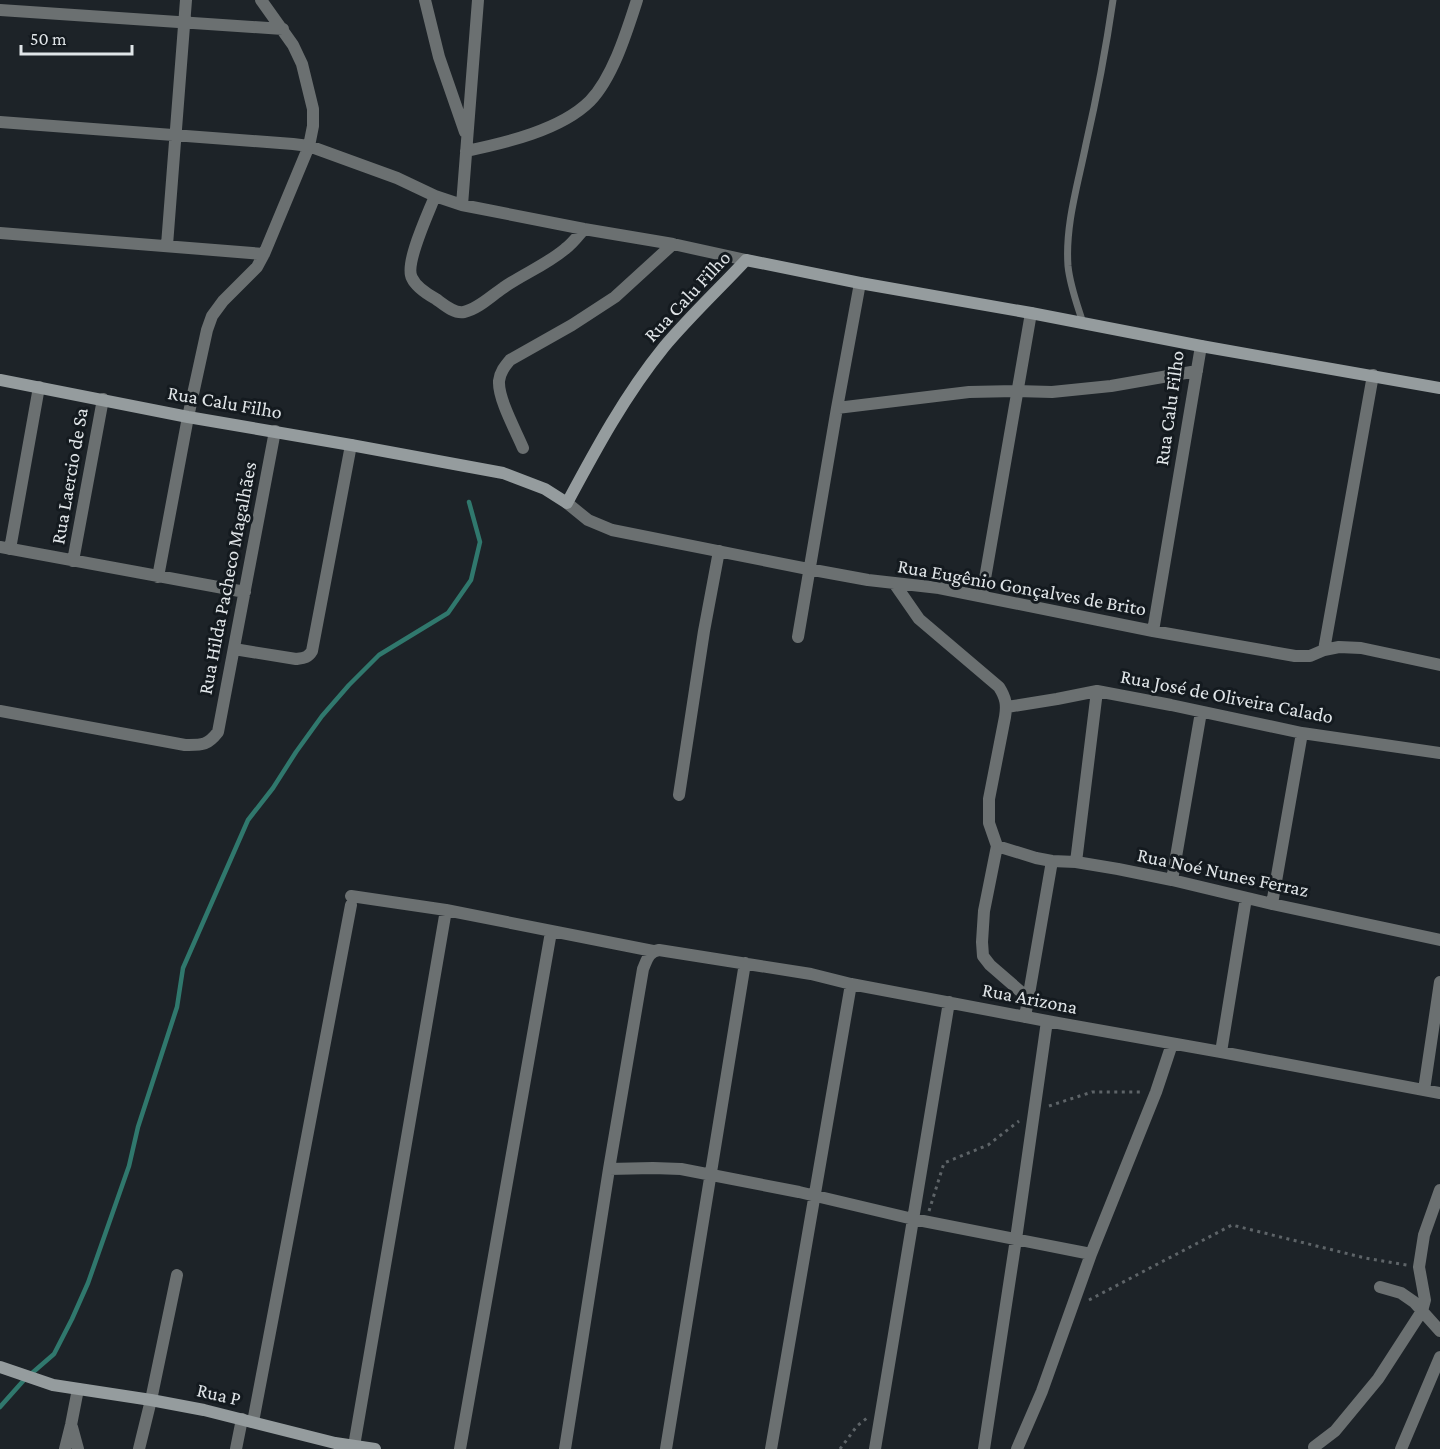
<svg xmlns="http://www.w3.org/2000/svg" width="1440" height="1449" viewBox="0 0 1440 1449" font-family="'Crimson Pro',serif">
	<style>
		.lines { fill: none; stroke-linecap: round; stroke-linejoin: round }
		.stream { stroke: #30786d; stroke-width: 4.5 }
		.path { stroke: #5e6468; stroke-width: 3; stroke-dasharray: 3 4.5; stroke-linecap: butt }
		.lane { stroke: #6b7071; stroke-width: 7 }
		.street { stroke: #6b7071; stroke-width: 12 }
		.secondary { stroke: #959c9e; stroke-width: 12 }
		.labels { text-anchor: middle; stroke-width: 6; stroke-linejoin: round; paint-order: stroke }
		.street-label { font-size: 20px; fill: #e0e5e8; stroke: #141a1f }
	</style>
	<rect width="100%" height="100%" fill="#1d2328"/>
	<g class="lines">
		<path class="stream" d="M0 1407 24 1380 54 1354 72 1319 88 1283 129 1166 138 1127 177 1007 183 968 248 820 273 788 296 752 322 716 349 685 379 655 448 613 471 580 480 542 469 502"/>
		<path class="path" d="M1049 1106 1092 1092H1142
			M929 1211 944 1163 988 1145 1019 1121
			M1089 1300 1232 1225 1365 1258 1407 1265
			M840 1449 857 1426 867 1418"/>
		<path class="lane" d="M1083 323C1077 304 1070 286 1068 266 1065 225 1078 184 1086 144 1097 96 1106 48 1113 0"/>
		<path class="street" d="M425 0 439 57 465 132
			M0 10 283 29
			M0 122 293 144 309 146 397 178 435 196 462 205 584 229 673 244 746 260
			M466 151C505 143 561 130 590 101 613 77 627 31 637 0
			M435 196C429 212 404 264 412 278 416 287 427 294 436 299 443 304 454 314 464 312 478 309 491 296 503 288 523 274 546 265 565 249 572 244 578 236 584 229
			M462 205 478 0
			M0 233 264 254
			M167 245 186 0
			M837 408 969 392 1016 391 1052 392 1111 386 1197 371
			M523 448C516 431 498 399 499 381 500 372 505 366 510 360L572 325 615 297 673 244
			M567 503 588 520 612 530 808 569 868 580 939 588 1153 631 1295 656H1310L1324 650 1339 647 1361 648 1440 665
			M0 547 245 592
			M10 549 39 387
			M73 561 103 399
			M158 577 188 417 207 330 212 316 223 301 257 267 264 254 309 146 313 126V109L302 64 293 45 261 0
			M894 583 919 619 999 687C1006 698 1007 705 1005 717L989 799V823L997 846 984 911 982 942 983 956 990 965 1028 998
			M982 596 1031 313
			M1153 631 1201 346
			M798 637 837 408 860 283
			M234 649 296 659C303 658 308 658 312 651L351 445
			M1324 650 1373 375
			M1007 707 1057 699 1097 691 1171 705 1302 733 1440 753
			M0 711 185 745C202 745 207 746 218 732L275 431
			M679 795 704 631 719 551
			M997 846 1036 858 1052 861 1076 862 1118 869 1172 880 1272 904 1440 940
			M1076 862 1097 691
			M1172 880 1201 712
			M351 896 446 910 653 951
			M1272 904 1302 733
			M1025 1017 1052 861
			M1221 1052 1246 898
			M1424 1090 1440 982
			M609 1169 653 1168 681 1169 799 1192 913 1219 1091 1254
			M1380 1287 1401 1293 1414 1302 1440 1331
			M253 1422 351 905
			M72 1427 78 1449
			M354 1446 446 910
			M1314 1447 1335 1431 1378 1379 1422 1311 1425 1300 1419 1267 1424 1235 1440 1190
			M65 1449 71 1425 78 1389
			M139 1449 151 1400 177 1275
			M236 1449 242 1419
			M460 1449 551 932
			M565 1449 609 1169 643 969C647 960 648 952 659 950L811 974 851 984 1047 1021 1221 1052 1440 1093
			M666 1449 745 963
			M771 1449 851 984
			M875 1449 949 1002
			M984 1449 1016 1239 1047 1021
			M1017 1449 1042 1391 1091 1254 1156 1092 1172 1044
			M1401 1449 1440 1357"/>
		<path class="secondary" d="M0 380 188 417 351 445 503 473 545 489 567 503C596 449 625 395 664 347 690 316 719 289 746 260L860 283 1031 313 1201 346 1440 388
			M0 1367 53 1385 151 1400 204 1410 335 1443 375 1449"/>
	</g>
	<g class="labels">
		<g class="street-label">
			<text transform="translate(687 296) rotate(-47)" y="7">Rua Calu Filho</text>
			<text transform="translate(225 402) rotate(10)" y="7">Rua Calu Filho</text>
			<text transform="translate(1169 408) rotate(-82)" y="7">Rua Calu Filho</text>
			<text transform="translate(69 476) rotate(-80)" y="7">Rua Laercio de Sa</text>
			<text transform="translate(227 578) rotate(-79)" y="7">Rua Hilda Pacheco Magalhães</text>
			<text transform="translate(1022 587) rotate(10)" y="7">Rua Eugênio Gonçalves de Brito</text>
			<text transform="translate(1227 696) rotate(11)" y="7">Rua José de Oliveira Calado</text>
			<text transform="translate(1223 872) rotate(12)" y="7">Rua Noé Nunes Ferraz</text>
			<text transform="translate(1030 998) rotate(11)" y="7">Rua Arizona</text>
			<text transform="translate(219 1394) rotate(13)" y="7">Rua P</text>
		</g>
	</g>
	<path d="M21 45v9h111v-9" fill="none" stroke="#e0e5e8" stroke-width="3"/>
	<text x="30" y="45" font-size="18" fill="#e0e5e8" stroke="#141a1f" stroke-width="4.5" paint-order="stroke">50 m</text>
</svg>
